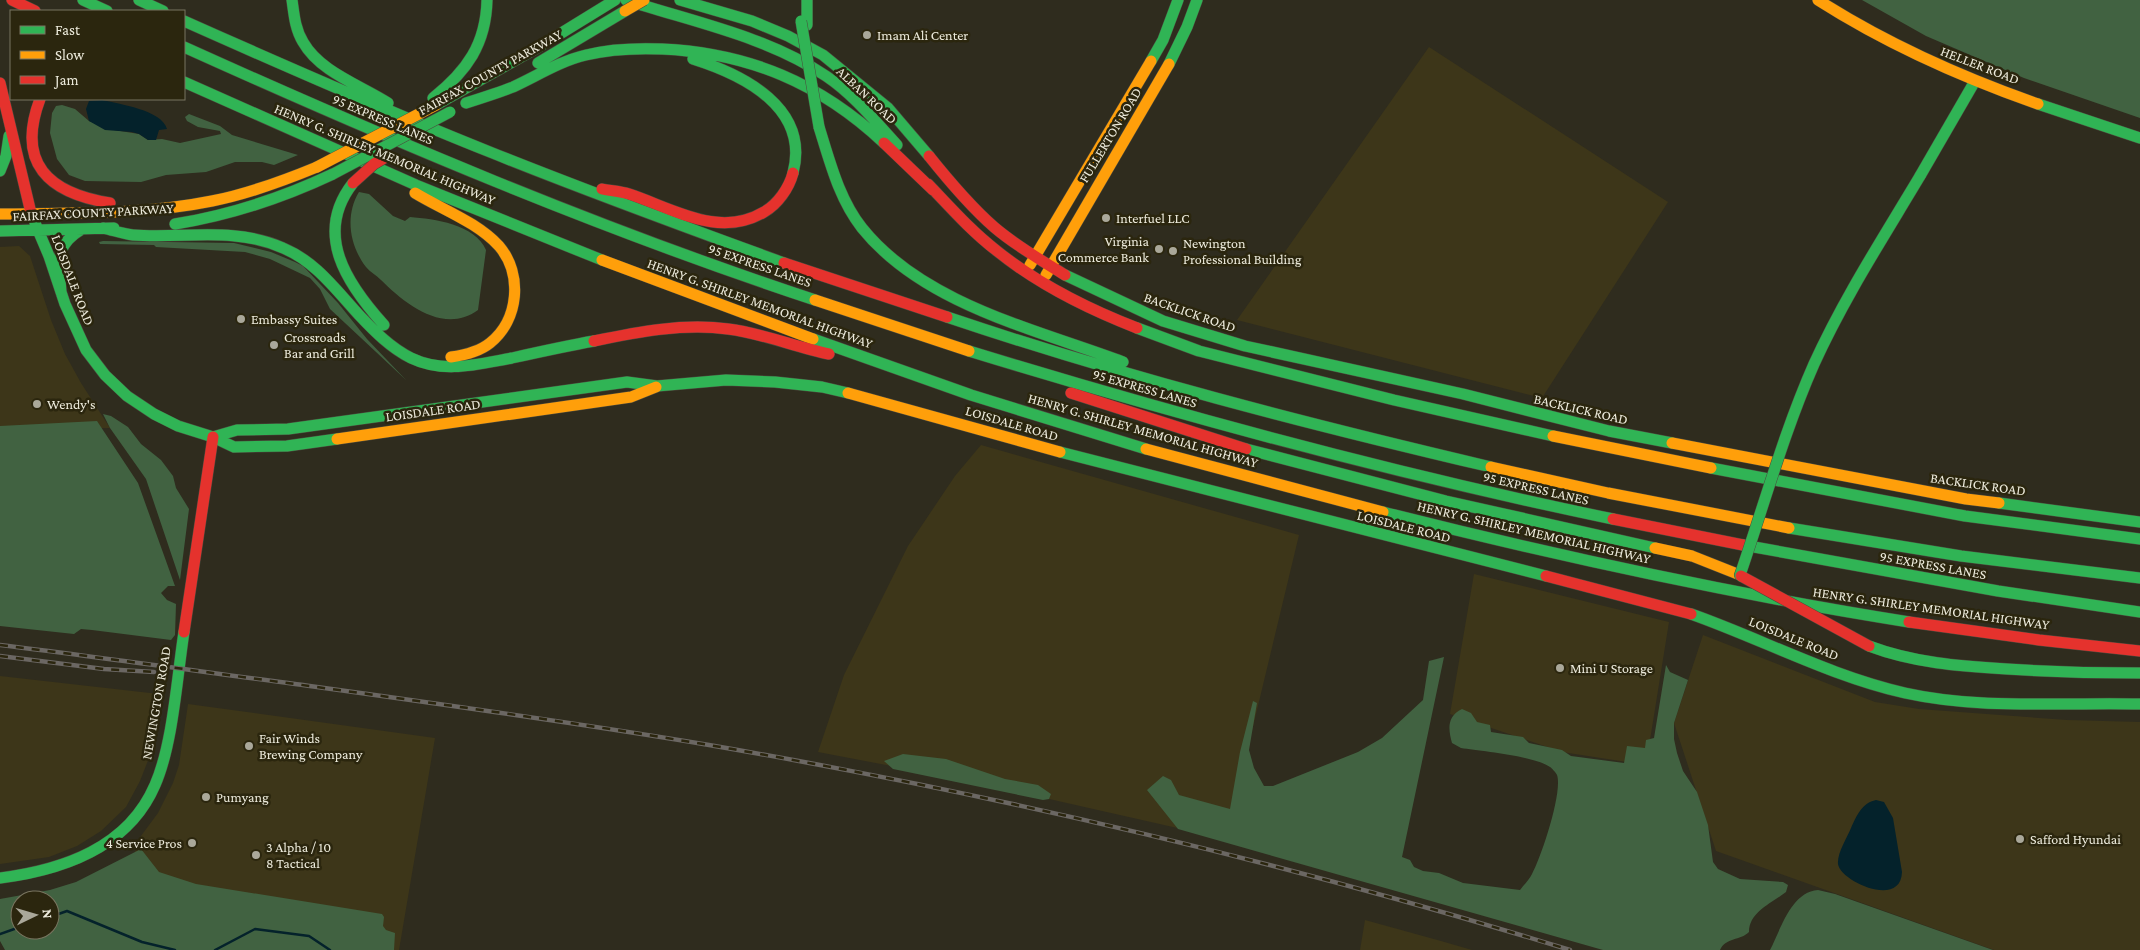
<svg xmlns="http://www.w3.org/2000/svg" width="2140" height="950" viewBox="0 0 2140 950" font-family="'Crimson Pro',serif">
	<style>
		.built { fill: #3d3619 }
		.forest { fill: #416241; fill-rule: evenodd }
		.water { fill: #04222b }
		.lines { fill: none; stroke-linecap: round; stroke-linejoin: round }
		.stream { stroke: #04222b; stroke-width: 2.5 }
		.fast-casing { stroke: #4c4a3e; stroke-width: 12 }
		.slow-casing { stroke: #4c4a3e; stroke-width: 12 }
		.jam-casing { stroke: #4c4a3e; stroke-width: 12 }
		.fast { stroke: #30b455; stroke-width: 11 }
		.slow { stroke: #ff9f0a; stroke-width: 11 }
		.jam { stroke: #e5322d; stroke-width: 11 }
		.rail-casing { stroke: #6b6763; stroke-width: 4.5 }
		.rail { stroke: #2b260e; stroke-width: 2.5; stroke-dasharray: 8; stroke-linecap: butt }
		.fast-bridge-casing { stroke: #4c4a3e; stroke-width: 12; stroke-linecap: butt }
		.slow-bridge-casing { stroke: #4c4a3e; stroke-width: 12; stroke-linecap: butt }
		.jam-bridge-casing { stroke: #4c4a3e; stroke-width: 12; stroke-linecap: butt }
		.fast-bridge { stroke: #30b455; stroke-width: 11 }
		.slow-bridge { stroke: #ff9f0a; stroke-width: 11 }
		.jam-bridge { stroke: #e5322d; stroke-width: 11 }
		.poi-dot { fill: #aaa89a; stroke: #2b260e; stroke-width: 2 }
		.labels { text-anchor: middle; stroke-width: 5; stroke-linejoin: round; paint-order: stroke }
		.poi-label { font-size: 14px; fill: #edebdc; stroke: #2b260e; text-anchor: start }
		.street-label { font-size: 14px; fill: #edebdc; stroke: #2b260e }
	</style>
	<rect width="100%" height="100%" fill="#2f2c1e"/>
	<path class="built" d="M1429 47 1668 202 1542 398 1237 320Z
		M19 246 30 256 51 320 65 354 81 383 110 428 0 430V247Z
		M981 445 1299 535 1226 839 970 781 818 752 844 675 908 546 955 476Z
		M1474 574 1669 622 1646 765 1562 752 1450 714Z
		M1703 635 1875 702 1919 709 2067 720 2140 722V950H1994L1716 851 1674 723Z
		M0 676 159 694 149 758 140 781 126 807 101 831 77 846 49 857 0 864Z
		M188 704 435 738 399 950H111L138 840 158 813 173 783 179 765Z
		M1365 920 1441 941 1472 950H1360Z"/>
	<path class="forest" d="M1862 0H2140V118L2024 78 1926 36Z
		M62 105 75 109 89 121 114 130 139 134 148 140 162 139 180 143 221 134 220 131 198 127 187 121 185 117 189 114 220 126 232 135 298 155 274 165 262 162H235L206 172 166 175 141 182 85 181 69 175 57 159 50 133 52 113 56 106Z
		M359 192 369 194 393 216 405 221 410 217C434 219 475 224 486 250L478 310C444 335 405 304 381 280 376 275 370 272 366 267 349 245 345 215 359 192Z
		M103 241 234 243 271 252 295 262 303 266 338 303 367 339 406 380 330 309 320 289 310 278 270 259 245 252 156 247 154 245 100 244 99 242Z
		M103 414 111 416 128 427 141 444 161 460 173 476 176 488 189 509 180 580 146 479 110 428Z
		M97 421 138 483 175 586H168L161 593 167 600 176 604 175 635 171 640 92 630 81 629 74 634 0 626V426Z
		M1444 657 1402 857 1410 860 1414 867 1423 871 1439 873 1463 883 1520 890C1524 885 1529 880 1532 874 1541 858 1563 792 1557 775 1556 773 1552 768 1550 767 1535 756 1481 751 1461 748L1452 743C1448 729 1447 716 1462 709L1471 713 1477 722 1490 725 1491 732 1523 737 1529 743 1562 750 1571 756 1624 763 1627 746 1645 748 1646 740 1654 738 1666 665 1670 672 1688 680 1674 723V739L1677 753 1683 771 1697 792 1708 825 1713 862 1718 869 1740 879 1783 882 1788 885 1786 892C1772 903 1749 912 1749 932 1740 941 1726 937 1720 950H1603L1178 829 1147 790 1163 776 1171 780 1179 795 1230 809 1240 752 1253 701 1257 703 1249 750 1254 768 1264 786H1273L1358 752 1382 738 1423 700 1429 661Z
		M903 754 946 759 1005 779 1038 785 1051 794 1049 799 1043 800 893 769 884 761Z
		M141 849 159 872 196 884 382 914 384 917 383 926 386 930 395 933 394 950H5L0 941V899L50 890 76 882ZM20 900H50V930H20Z
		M1818 890 1835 894 1993 950H1770C1781 929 1791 892 1818 890Z"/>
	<path class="water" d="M102 100C119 104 162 110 167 129L159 130 156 140H148L139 134 132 132 105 130 89 121 86 109 89 101Z
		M1876 800 1884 802 1893 818 1902 872C1901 909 1840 881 1838 864 1837 853 1847 838 1851 828 1857 815 1862 803 1876 800Z"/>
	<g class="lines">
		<path class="stream" d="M50 917 67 911 142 942 175 950
			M0 934 20 927
			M215 950 255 929 309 936 330 950"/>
		<g class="fast-casing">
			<path id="fast" d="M83 0 107 11
				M139 0 163 11
				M292 0C294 14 295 29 303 42 320 72 360 85 388 103
				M626 0C693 22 766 36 826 76 853 94 875 121 897 145
				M680 0 752 21 788 36 823 55 888 108 929 156
				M807 0V25
				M184 21C285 66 387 111 490 152 587 191 685 227 784 263
				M184 47C390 140 600 229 815 300
				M693 59C744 75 810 108 793 173
				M1151 61 1163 40 1178 0
				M538 63 625 11
				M1169 64 1187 27 1197 0
				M184 82 416 185 602 260
				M433 98C467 71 486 44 487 0
				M466 103C482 98 498 93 513 87 537 76 560 61 586 55 610 49 637 48 662 49 749 53 820 83 884 143
				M2038 104 2140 138
				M436 105 537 48 615 0
				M819 127C830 162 839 199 862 228 923 304 1035 329 1123 362
				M0 171 6 156 9 136
				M1920 176 1975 81
				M353 183C313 234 347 284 384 325
				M35 223 49 256 65 304 86 350 105 375 127 396 154 414 178 426 213 437 234 447 287 446 337 439
				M175 224C231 215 282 198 333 174
				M103 228C113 230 123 234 133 235 183 239 234 226 283 248 315 261 336 290 359 315 375 332 391 348 411 358 444 374 478 364 512 358 539 352 566 346 594 341
				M0 231 114 228
				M1065 275 1163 321 1245 346 1463 394 1609 431 1672 443
				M61 292C59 263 53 246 82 229
				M947 317C1125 377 1308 424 1491 467
				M1137 328 1199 351 1394 400 1553 436
				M813 339 971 395 1146 449
				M969 351C1181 416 1395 474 1613 519
				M213 437 237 430 288 429 627 382 657 386 726 380 775 382 822 387 848 393
				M1246 449 1446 501 1655 548
				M1060 452 1546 576
				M1711 468 1965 516 2140 539
				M1999 503 2140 522
				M1383 512C1557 556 1732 594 1909 622
				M1789 528 1961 556 2140 578
				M1743 545 1998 591 2140 612
				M1691 614C1762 639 1830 676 1905 693 1981 710 2062 702 2140 704
				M1869 646C1914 663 1959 666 2007 669 2051 672 2096 673 2140 673
				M0 878C63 870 128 848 155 785 173 744 177 677 184 632"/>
		</g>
		<g class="slow-casing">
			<path id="slow" d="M1818 0C1887 44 1961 77 2038 104
				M415 193C443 210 477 222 499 246 523 274 519 320 490 343 479 352 465 355 451 357
				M0 214C71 213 143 215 212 201 248 194 283 181 317 167
				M602 260 813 339
				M1030 265 1151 61
				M1046 275 1169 64
				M815 300 969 351
				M848 393 1060 452
				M1553 436 1711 468
				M337 439 631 397 656 387
				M1672 443 1966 499 1999 503
				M1146 449 1383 512
				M1491 467 1608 493 1789 528
				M1655 548 1692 556 1740 575"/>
		</g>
		<g class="jam-casing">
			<path id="jam" d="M12 0 35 11
				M0 83 31 213
				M40 99C16 163 48 193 110 203
				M884 143 933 190
				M929 156C949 181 970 206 994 227 1016 246 1041 260 1065 275
				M928 184C950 207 971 231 997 251 1038 284 1088 309 1137 328
				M602 189C611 191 620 191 629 194 672 208 719 239 764 212 778 204 789 188 793 173
				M784 263 947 317
				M594 341C637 332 683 323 728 329 762 333 795 347 829 354
				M1071 393 1246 449
				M1613 519 1743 545
				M1546 576 1691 614
				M1909 622 2039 640 2140 651
				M184 632 213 437"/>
		</g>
		<use href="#fast" class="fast"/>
		<use href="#slow" class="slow"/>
		<use href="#jam" class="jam"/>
		<g class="rail-casing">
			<path id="rail" d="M0 645C98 657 197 671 295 684 433 703 572 722 709 745 1000 795 1288 863 1570 950
				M0 656 104 669 154 672"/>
		</g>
		<use href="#rail" class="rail"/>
		<g class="fast-bridge-casing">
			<path id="fast-bridge" d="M801 21 819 127
				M333 174 450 112
				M1741 576 1740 575C1764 505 1784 432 1814 364 1844 298 1883 238 1920 176"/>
		</g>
		<g class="slow-bridge-casing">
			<path id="slow-bridge" d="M625 11 644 0
				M317 167 436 105"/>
		</g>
		<g class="jam-bridge-casing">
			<path id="jam-bridge" d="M353 183 374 164 386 157
				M1741 576 1869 646"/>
		</g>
		<use href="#fast-bridge" class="fast-bridge"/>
		<use href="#slow-bridge" class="slow-bridge"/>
		<use href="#jam-bridge" class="jam-bridge"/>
	</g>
	<g class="poi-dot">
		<circle cx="867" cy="35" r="5"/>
		<circle cx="1106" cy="218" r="5"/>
		<circle cx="1159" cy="249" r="5"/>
		<circle cx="1173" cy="251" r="5"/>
		<circle cx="241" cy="319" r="5"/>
		<circle cx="274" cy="345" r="5"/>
		<circle cx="37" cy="404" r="5"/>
		<circle cx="1560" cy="668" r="5"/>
		<circle cx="249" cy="746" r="5"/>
		<circle cx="206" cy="797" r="5"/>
		<circle cx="2020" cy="839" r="5"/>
		<circle cx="192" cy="843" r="5"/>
		<circle cx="256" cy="855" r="5"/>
	</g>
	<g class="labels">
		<g class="poi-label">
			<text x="877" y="40">Imam Ali Center</text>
			<text x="1116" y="223">Interfuel LLC</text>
			<text x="1149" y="246" text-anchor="end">Virginia<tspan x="1149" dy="16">Commerce Bank</tspan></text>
			<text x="1183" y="248">Newington<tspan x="1183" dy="16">Professional Building</tspan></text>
			<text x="251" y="324">Embassy Suites</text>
			<text x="284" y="342">Crossroads<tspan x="284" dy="16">Bar and Grill</tspan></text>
			<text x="47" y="409">Wendy's</text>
			<text x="1570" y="673">Mini U Storage</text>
			<text x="259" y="743">Fair Winds<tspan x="259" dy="16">Brewing Company</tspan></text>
			<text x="216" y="802">Pumyang</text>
			<text x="2030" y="844">Safford Hyundai</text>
			<text x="182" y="848" text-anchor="end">4 Service Pros</text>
			<text x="266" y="852">3 Alpha / 10<tspan x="266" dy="16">8 Tactical</tspan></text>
		</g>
		<g class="street-label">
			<text transform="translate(1980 65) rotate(21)" y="5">HELLER ROAD</text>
			<text transform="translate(490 72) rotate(-29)" y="5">FAIRFAX COUNTY PARKWAY</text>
			<text transform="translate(867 95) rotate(43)" y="5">ALBAN ROAD</text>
			<text transform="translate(383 119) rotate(23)" y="5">95 EXPRESS LANES</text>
			<text transform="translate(1110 135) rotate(-59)" y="5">FULLERTON ROAD</text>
			<text transform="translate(385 154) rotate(23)" y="5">HENRY G. SHIRLEY MEMORIAL HIGHWAY</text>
			<text transform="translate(93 212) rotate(-3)" y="5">FAIRFAX COUNTY PARKWAY</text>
			<text transform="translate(760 265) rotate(19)" y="5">95 EXPRESS LANES</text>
			<text transform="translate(73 280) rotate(69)" y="5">LOISDALE ROAD</text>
			<text transform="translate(760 303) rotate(20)" y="5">HENRY G. SHIRLEY MEMORIAL HIGHWAY</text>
			<text transform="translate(1190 312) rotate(19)" y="5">BACKLICK ROAD</text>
			<text transform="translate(1145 388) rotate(16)" y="5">95 EXPRESS LANES</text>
			<text transform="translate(1581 409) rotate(13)" y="5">BACKLICK ROAD</text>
			<text transform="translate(433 410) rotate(-8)" y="5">LOISDALE ROAD</text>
			<text transform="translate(1012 423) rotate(16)" y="5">LOISDALE ROAD</text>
			<text transform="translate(1143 430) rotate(16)" y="5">HENRY G. SHIRLEY MEMORIAL HIGHWAY</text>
			<text transform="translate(1978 484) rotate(8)" y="5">BACKLICK ROAD</text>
			<text transform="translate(1536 488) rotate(13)" y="5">95 EXPRESS LANES</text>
			<text transform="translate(1404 526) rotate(14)" y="5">LOISDALE ROAD</text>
			<text transform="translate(1534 532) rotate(13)" y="5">HENRY G. SHIRLEY MEMORIAL HIGHWAY</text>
			<text transform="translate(1933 565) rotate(10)" y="5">95 EXPRESS LANES</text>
			<text transform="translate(1931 608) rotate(8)" y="5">HENRY G. SHIRLEY MEMORIAL HIGHWAY</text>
			<text transform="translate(1794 638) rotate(22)" y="5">LOISDALE ROAD</text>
			<text transform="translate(156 703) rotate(-80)" y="5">NEWINGTON ROAD</text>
		</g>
	</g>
	<rect x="10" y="10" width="175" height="90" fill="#2b260e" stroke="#797560"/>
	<rect x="20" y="26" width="25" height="8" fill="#30b455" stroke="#797560"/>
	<text x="55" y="35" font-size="15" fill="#edebdc">Fast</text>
	<rect x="20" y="51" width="25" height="8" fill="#ff9f0a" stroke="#797560"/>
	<text x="55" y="60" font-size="15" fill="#edebdc">Slow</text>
	<rect x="20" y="76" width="25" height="8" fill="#e5322d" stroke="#797560"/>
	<text x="55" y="85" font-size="15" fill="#edebdc">Jam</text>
	<g transform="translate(35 915) rotate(85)"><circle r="24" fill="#2b260e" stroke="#797560"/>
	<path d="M0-4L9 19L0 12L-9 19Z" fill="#aaa89a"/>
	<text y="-8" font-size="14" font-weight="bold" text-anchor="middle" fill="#edebdc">N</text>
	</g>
</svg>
